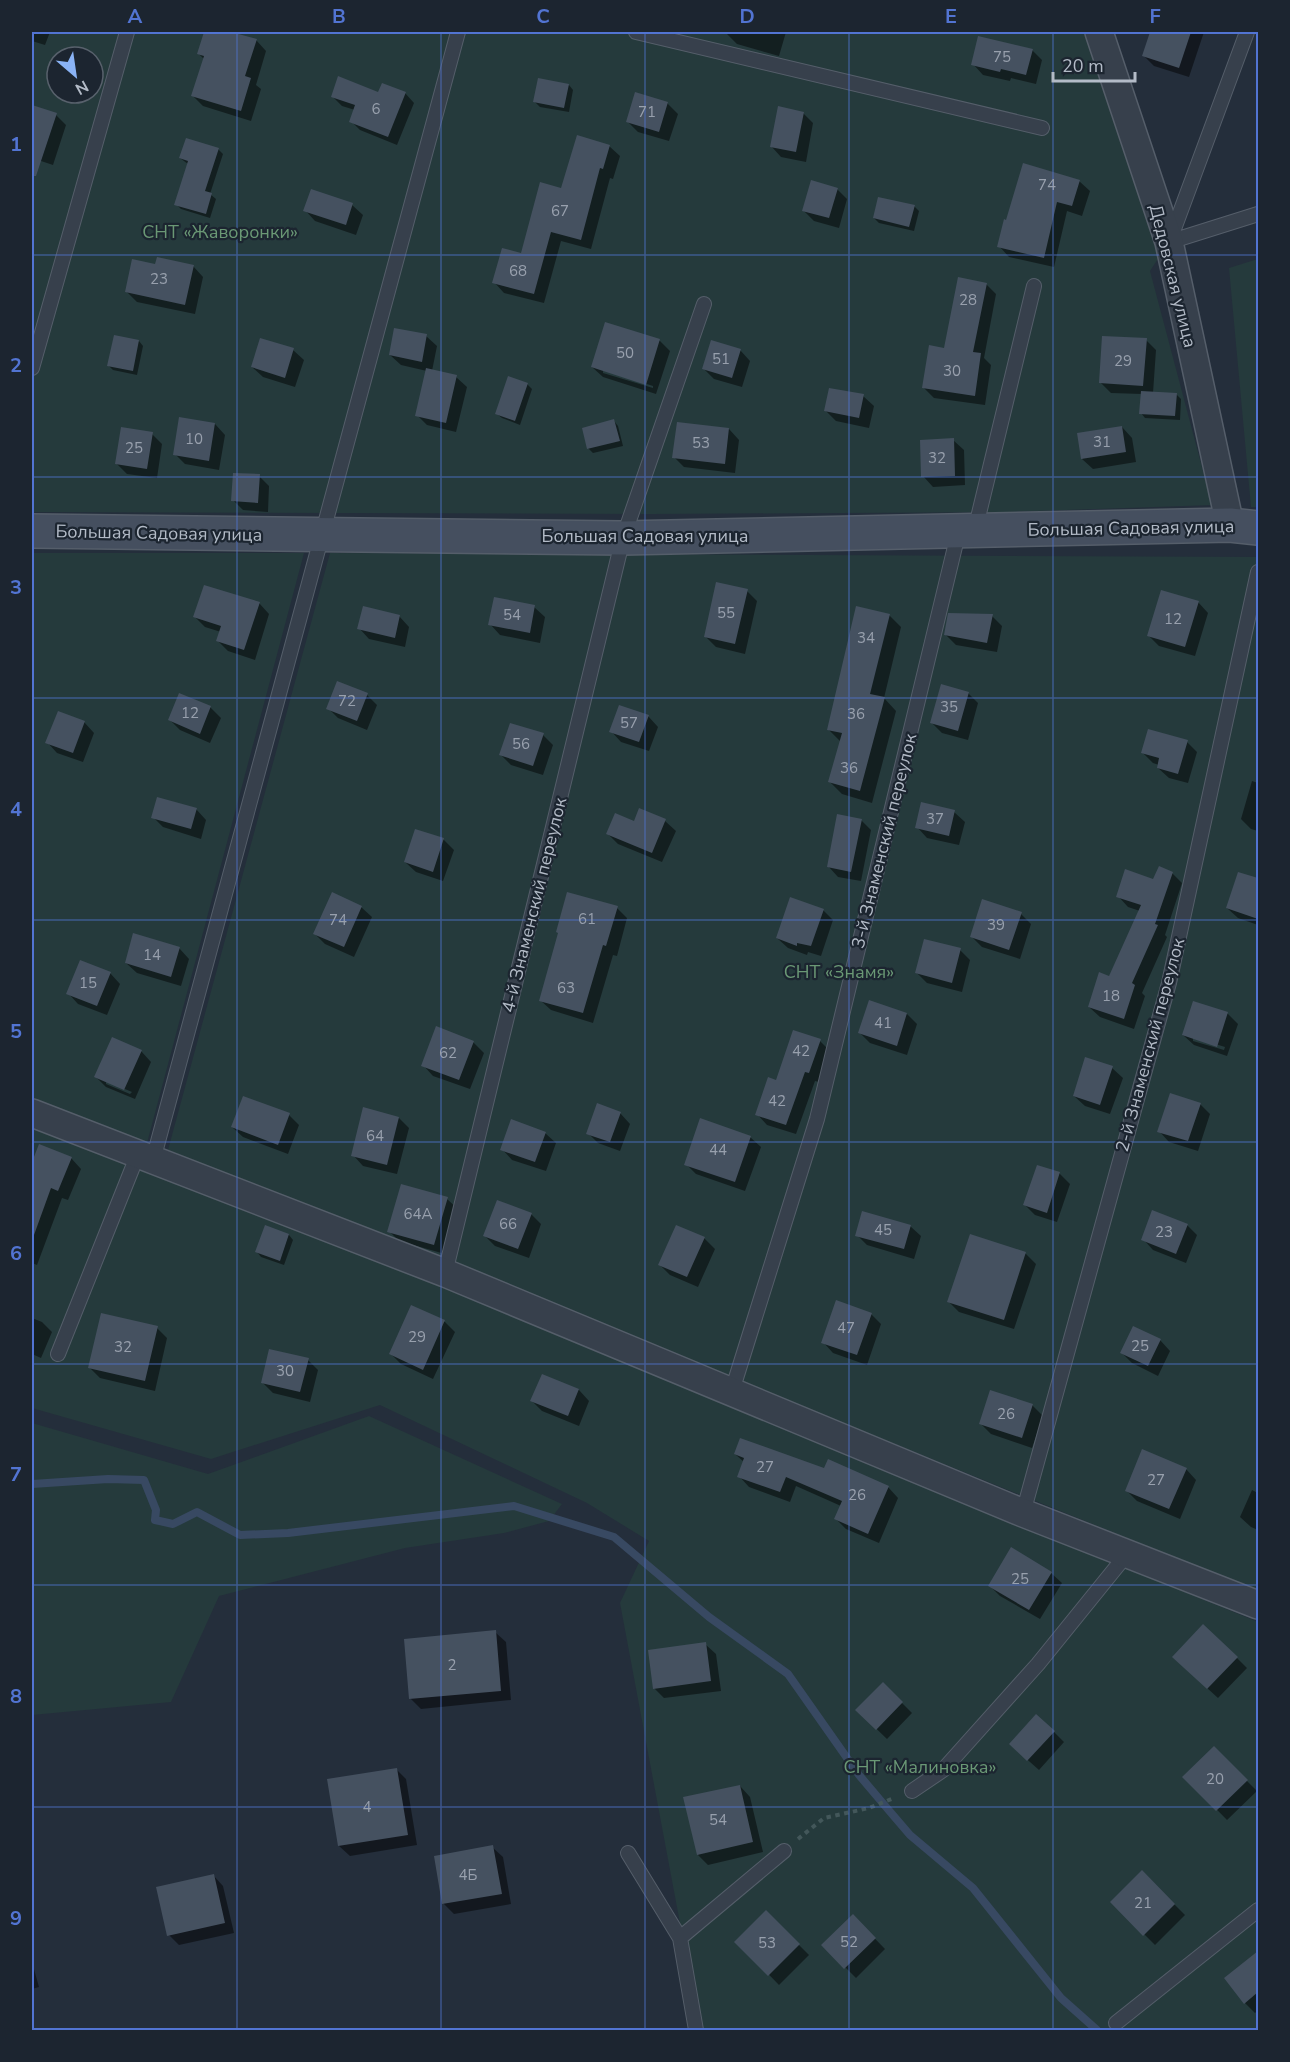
<svg xmlns="http://www.w3.org/2000/svg" width="1290" height="2062" viewBox="0 0 1290 2062" font-family="'Nunito Sans',sans-serif">
	<style>
		.green { fill: #253a3c; fill-rule: evenodd }
		.shadow { fill: #0007; fill-rule: evenodd }
		.lines { fill: none; stroke-linecap: round; stroke-linejoin: round }
		.stream { stroke: #384962; stroke-width: 8 }
		.building { fill: #455160 }
		.lane-casing { stroke: #555e6a; stroke-width: 16 }
		.street-casing { stroke: #555e6a; stroke-width: 30 }
		.secondary-casing { stroke: #555e6a; stroke-width: 36 }
		.path { stroke: #43575a; stroke-width: 4; stroke-dasharray: 4.5 4.5; stroke-linecap: butt }
		.lane { stroke: #37404c; stroke-width: 14 }
		.street { stroke: #37404c; stroke-width: 27 }
		.secondary { stroke: #454f5f; stroke-width: 33 }
		.grid { fill: none; stroke: #5274d2; stroke-width: 1.5; stroke-opacity: 0.55 }
		.labels { text-anchor: middle; stroke-width: 4.5; stroke-linejoin: round; paint-order: stroke }
		.number-label { font-size: 15px; fill: #98a0ad }
		.park-label { font-size: 18px; fill: #6a9875; stroke: #1c2530 }
		.street-label { font-size: 18px; fill: #b3bbc7; stroke: #1c2530 }
		.neatline { fill: none; stroke: #5274d2; stroke-width: 2 }
		.grid-label { font-size: 20px; text-anchor: middle; font-weight: bold; fill: #5274d2 }
	</style>
	<rect width="100%" height="100%" fill="#242e3b"/>
	<path class="green" d="M32 32H1099L1169 242 1150 271 1212 505 1009 512 651 514 32 512ZM57 57H93V93H57Z
		M1258 259V507H1251L1229 268Z
		M32 553H304L147 1143 32 1099Z
		M330 553 1258 557V1591L168 1150Z
		M32 1124 249 1208 1258 1622V2030H700L620 1603 649 1541 587 1503 380 1405 211 1459 32 1408Z
		M369 1416 562 1504 549 1521 504 1533 405 1548 219 1596 171 1702 32 1715V1423L208 1474Z"/>
	<path class="shadow" d="M32 32H50L45 45 32 41Z
		M205 32H226L256 40 266 51 256 85 261 89 251 121 203 106 193 96 204 59 199 54Z
		M728 32H786L779 56 737 44 727 34Z
		M1152 32H1204L1189 77 1154 66 1144 56Z
		M1032 50 1042 60 1036 84 1011 78 1010 81 983 75 973 64Z
		M569 85 573 90 569 112 540 107 535 102Z
		M405 93 414 103 397 145 360 130 351 121 355 110 342 106 332 96Z
		M667 103 678 114 669 141 638 132 627 121Z
		M32 106 56 115 66 125 53 165 32 158Z
		M803 113 813 123 806 162 781 157 771 146Z
		M609 146 620 156 613 179 610 178 591 249 561 241 544 303 504 293 494 282 523 255 562 189Z
		M218 149 223 154 210 194 216 199 210 218 181 209 176 204 188 164 180 158Z
		M1079 181 1090 191 1082 216 1067 211 1054 267 1009 257 999 246Z
		M837 189 847 199 839 228 814 221 804 211Z
		M352 205 363 215 356 235 315 221 305 210Z
		M914 206 919 211 914 231 879 223 874 218Z
		M157 266H193L203 277 195 314 137 302 127 292Z
		M986 284 996 294 984 358 991 365 985 405 934 398 924 388Z
		M606 324 660 341 670 351 656 394 603 377 592 367ZM603 370 653 386V388L603 373Z
		M426 336 437 346 432 371 456 377 467 387 456 432 427 425 417 415 427 371 401 365 390 355Z
		M1146 340 1156 350 1153 393 1176 394 1181 399 1180 420 1145 418 1141 413 1142 394 1111 393 1100 382Z
		M139 341 143 346 137 375 113 370 108 365Z
		M293 350 304 360 295 387 263 377 252 367Z
		M740 350 750 361 742 387 714 379 704 369Z
		M527 384 532 389 520 425 502 418 497 414Z
		M863 396 874 406 869 428 836 421 826 411Z
		M614 421 618 426 623 446 593 453 588 448Z
		M215 424 225 435 219 470 185 464 175 454Z
		M1122 427 1132 438 1136 462 1093 469 1082 459Z
		M729 429 739 440 735 473 684 467 674 457Z
		M152 434 162 444 157 478 127 474 117 464Z
		M953 440 964 450 965 485 933 487 923 476Z
		M259 476 269 486 268 512 243 510 233 500Z
		M747 591 757 601 745 654 716 647 706 637Z
		M1198 602 1208 613 1195 656 1159 646 1149 636Z
		M259 603 269 614 255 660 228 651 218 641 221 632 205 627 195 617Z
		M534 607 545 617 540 643 500 635 490 624Z
		M889 615 901 627 884 698 896 711 872 803 842 794 830 782 841 742 829 730Z
		M399 616 409 627 405 647 369 639 359 628Z
		M992 616 1002 626 997 652 956 645 946 635Z
		M968 693 978 703 968 740 942 733 932 723Z
		M180 695 210 707 221 718 210 743 180 730 170 720Z
		M367 695 377 705 367 730 338 718 328 708Z
		M648 716 658 727 649 751 621 742 611 731Z
		M84 722 94 733 83 762 57 753 47 742Z
		M543 735 553 745 543 775 511 765 501 755Z
		M1187 742 1197 752 1188 783 1169 778 1158 768 1159 765 1153 763 1143 753Z
		M1252 781 1258 783V831L1251 829 1241 819Z
		M196 809 206 820 201 839 163 827 153 817Z
		M954 812 965 822 959 845 927 838 917 827Z
		M861 820 871 830 861 881 838 877 828 866Z
		M665 821 676 831 662 862 618 844 608 834 635 823Z
		M416 831 444 840 454 850 443 881 416 872 405 862Z
		M1172 873 1182 883 1165 935 1167 937 1142 993 1145 996 1134 1029 1100 1017 1089 1007 1109 977 1140 911 1128 907 1118 896Z
		M1238 874 1258 880V925L1238 918 1227 908Z
		M361 907 372 917 354 957 325 944 315 934Z
		M617 908 627 918 617 956 613 955 593 1023 551 1010 540 1000Z
		M823 910 833 920 821 956 808 952 807 955 788 948 777 938Z
		M1021 914 1031 924 1020 959 982 947 972 937Z
		M179 948 189 959 181 986 137 973 126 963Z
		M960 950 970 960 962 992 927 983 917 973Z
		M110 973 120 984 107 1015 78 1004 68 993Z
		M1194 1002 1228 1014 1238 1024 1227 1056 1194 1045 1183 1035ZM1193 1037 1225 1047 1224 1050 1193 1041Z
		M907 1014 917 1024 907 1055 870 1043 860 1033Z
		M820 1041 830 1051 819 1082 815 1081 796 1134 767 1125 757 1114 777 1081Z
		M473 1042 484 1053 470 1089 433 1076 423 1065Z
		M141 1051 151 1062 135 1099 106 1087 96 1077ZM106 1081 132 1092 130 1094 106 1084Z
		M1112 1068 1123 1078 1110 1114 1085 1106 1074 1096Z
		M1200 1104 1210 1114 1198 1151 1169 1142 1159 1131Z
		M620 1113 630 1124 620 1151 598 1143 588 1133Z
		M289 1115 299 1125 288 1154 243 1137 232 1127Z
		M399 1118 409 1128 397 1174 363 1166 353 1155Z
		M545 1133 556 1143 546 1171 512 1160 502 1149Z
		M750 1137 761 1147 745 1191 696 1174 686 1164Z
		M40 1146 71 1158 81 1169 68 1200 62 1198 37 1265 32 1263V1166Z
		M1059 1173 1070 1184 1057 1222 1035 1215 1025 1205Z
		M447 1199 458 1209 445 1254 399 1241 389 1231Z
		M531 1214 541 1224 529 1258 495 1246 485 1236Z
		M1187 1225 1197 1235 1186 1263 1153 1250 1143 1239Z
		M910 1226 921 1236 914 1259 867 1245 857 1235Z
		M265 1227 289 1235 293 1240 284 1265 261 1257 257 1252Z
		M971 1236 1026 1254 1036 1264 1014 1329 959 1312 949 1302Z
		M704 1238 715 1249 698 1287 670 1275 660 1265Z
		M412 1307 445 1322 455 1332 433 1379 401 1364 391 1354Z
		M871 1314 881 1324 867 1365 833 1353 823 1342Z
		M32 1318 42 1322 52 1332 41 1358 32 1354Z
		M157 1328 167 1338 155 1391 100 1378 90 1368Z
		M1160 1340 1170 1351 1158 1376 1132 1363 1122 1353Z
		M308 1360 318 1370 310 1402 273 1393 262 1382Z
		M542 1376 579 1390 589 1401 579 1426 542 1411 532 1401Z
		M1032 1405 1043 1416 1032 1448 991 1434 981 1424Z
		M735 1454 825 1470 888 1487 898 1498 879 1543 846 1529 836 1519 841 1506 796 1486 790 1502 749 1487 739 1476 744 1462Z
		M1186 1469 1196 1480 1180 1519 1137 1501 1127 1491Z
		M1252 1490 1258 1493V1530L1251 1527 1240 1517Z
		M1051 1573 1062 1583 1040 1619 1000 1596 990 1586Z
		M495 1632 506 1642 511 1700 421 1709 410 1698Z
		M705 1644 716 1654 721 1691 664 1698 654 1688Z
		M1237 1658 1247 1668 1218 1698 1184 1667Z
		M883 1684 912 1713 887 1739 857 1710Z
		M1054 1732 1064 1742 1039 1770 1021 1754Z
		M1214 1748 1257 1791 1227 1820 1185 1777Z
		M396 1769 406 1779 417 1845 350 1856 339 1846Z
		M740 1786 750 1797 763 1852 708 1865 698 1855Z
		M492 1847 503 1857 511 1904 454 1914 443 1903Z
		M1142 1872 1185 1915 1155 1945 1112 1902Z
		M213 1875 223 1886 234 1933 179 1945 169 1935Z
		M766 1912 809 1955 779 1985 737 1942Z
		M853 1916 885 1949 856 1978 823 1945Z
		M1252 1958 1258 1965V2010L1255 2013 1245 2003Z
		M32 1962 39 1987 32 1989Z"/>
	<g class="lines">
		<path class="stream" d="M32 1484 108 1479 144 1480 156 1510 155 1520 173 1524 197 1512 240 1535 288 1533 514 1506 614 1537 709 1617 788 1674 859 1775 892 1814 910 1835 973 1888 1061 1998 1097 2030"/>
	</g>
	<path class="building" d="M204 32H231L257 39 245 76 251 78 241 111 191 96 204 56 197 54Z
		M1150 32H1191L1179 68 1142 56Z
		M978 36 1033 49 1026 75 1001 69 1000 72 971 65Z
		M338 76 378 92 382 83 406 92 388 137 349 122 355 105 331 97Z
		M538 78 569 84 564 108 533 102Z
		M635 92 668 102 659 132 626 122Z
		M32 105 57 113 36 176H32Z
		M778 106 804 112 796 152 770 147Z
		M577 135 610 145 603 169 600 168 581 240 551 232 534 294 492 283 502 248 521 253 540 182 561 188Z
		M186 138 219 148 205 191 212 193 206 214 174 205 188 161 179 158Z
		M1023 163 1080 180 1072 206 1057 202 1044 258 997 247 1004 219 1006 220Z
		M811 180 838 188 829 218 802 211Z
		M311 189 353 203 346 225 303 211Z
		M878 197 915 205 909 227 873 218Z
		M157 257 194 265 185 305 125 292 132 259 155 264Z
		M958 277 987 283 973 352 981 353 975 396 922 388 929 345 944 348Z
		M605 322 660 339 646 385 591 367Z
		M394 328 427 334 422 362 389 355Z
		M114 335 139 340 133 371 107 366Z
		M1102 336 1147 338 1143 386 1099 383Z
		M260 338 294 348 285 378 251 367Z
		M711 340 741 349 732 378 702 369Z
		M426 368 457 375 446 423 415 416Z
		M508 376 528 383 515 421 495 414Z
		M829 388 864 394 859 418 824 411Z
		M1141 391 1177 393 1175 416 1139 414Z
		M179 417 215 423 209 461 173 455Z
		M614 419 620 441 587 449 582 428Z
		M677 422 729 428 725 464 672 458Z
		M1122 426 1126 452 1081 459 1077 433Z
		M121 427 153 432 147 469 115 464Z
		M954 438 955 476 921 477 920 440Z
		M233 473 260 474 258 503 231 501Z
		M716 582 748 589 735 644 704 637Z
		M204 585 260 602 244 650 216 641 221 626 193 617Z
		M1161 590 1199 601 1185 647 1147 636Z
		M494 597 535 605 530 633 488 625Z
		M363 606 400 615 395 638 357 629Z
		M856 606 890 614 870 694 885 697 860 791 828 782 842 733 827 730Z
		M948 613 993 614 987 643 944 635Z
		M337 681 368 693 357 721 326 709Z
		M941 684 969 692 958 731 930 723Z
		M179 693 211 706 200 734 168 720Z
		M619 705 649 715 639 742 609 732Z
		M58 711 85 721 73 753 45 743Z
		M510 723 544 733 533 766 499 755Z
		M1148 729 1188 740 1178 774 1157 768 1159 758 1141 753Z
		M157 797 197 808 191 829 151 818Z
		M921 802 955 810 949 836 915 828Z
		M639 808 666 819 652 853 606 834 615 813 634 821Z
		M837 814 862 819 851 872 827 867Z
		M415 829 444 838 433 872 404 862Z
		M1159 866 1173 872 1155 924 1158 925 1132 983 1135 985 1124 1019 1088 1007 1099 972 1109 976 1141 905 1116 897 1125 869 1153 879Z
		M1238 872 1258 878V919L1226 908Z
		M332 892 362 906 344 947 313 934Z
		M567 892 618 906 606 946 603 945 583 1013 539 1001 558 933 556 932Z
		M790 897 824 909 811 946 797 943V946L776 938Z
		M982 899 1022 912 1009 950 970 937Z
		M133 933 180 947 171 977 125 963Z
		M924 939 961 948 952 983 915 973Z
		M80 960 111 972 97 1006 66 994Z
		M869 1000 907 1013 897 1046 858 1033Z
		M1193 1001 1228 1012 1217 1047 1182 1035Z
		M436 1026 474 1041 459 1080 421 1066Z
		M793 1030 821 1039 809 1073 805 1072 786 1125 755 1115 768 1077 776 1080Z
		M112 1037 142 1050 124 1090 94 1077Z
		M1085 1057 1113 1066 1100 1105 1073 1096Z
		M1170 1093 1201 1103 1188 1141 1157 1132Z
		M243 1096 290 1113 278 1145 231 1127Z
		M597 1103 621 1112 610 1142 586 1134Z
		M363 1107 399 1117 387 1165 351 1156Z
		M700 1118 751 1136 735 1182 684 1165Z
		M511 1119 546 1132 535 1162 500 1150Z
		M39 1144 72 1157 58 1191 51 1188 34 1235H32V1162Z
		M1037 1165 1060 1172 1047 1213 1023 1205Z
		M401 1184 448 1197 434 1245 387 1232Z
		M497 1200 532 1213 518 1249 483 1236Z
		M1152 1210 1188 1224 1176 1254 1141 1240Z
		M862 1211 911 1225 904 1249 855 1236Z
		M265 1225 289 1234 280 1261 255 1252Z
		M676 1225 705 1237 687 1277 658 1265Z
		M970 1234 1026 1252 1004 1320 947 1302Z
		M836 1300 872 1313 857 1355 821 1343Z
		M411 1305 445 1320 423 1370 389 1354Z
		M101 1313 158 1326 145 1381 88 1368Z
		M1133 1326 1161 1339 1148 1366 1120 1353Z
		M269 1349 309 1358 300 1392 261 1383Z
		M542 1374 579 1389 568 1416 530 1401Z
		M990 1390 1033 1404 1022 1438 979 1424Z
		M740 1438 824 1468 828 1459 889 1486 868 1534 834 1519 842 1501 786 1477 780 1492 737 1477 744 1458 734 1454Z
		M1142 1449 1187 1468 1169 1509 1125 1491Z
		M1011 1547 1052 1572 1029 1610 988 1586Z
		M1203 1624 1238 1657 1207 1689 1172 1657Z
		M496 1630 501 1691 409 1699 404 1639Z
		M706 1642 711 1681 653 1689 648 1650Z
		M883 1682 903 1702 876 1730 855 1710Z
		M1036 1714 1055 1731 1027 1761 1009 1744Z
		M1214 1746 1248 1780 1216 1811 1182 1777Z
		M397 1768 408 1835 338 1846 327 1779Z
		M740 1785 753 1842 697 1855 683 1797Z
		M493 1845 502 1894 442 1904 434 1856Z
		M1142 1870 1175 1904 1143 1936 1110 1902Z
		M214 1874 225 1923 167 1936 156 1887Z
		M766 1910 800 1944 768 1976 734 1942Z
		M853 1914 876 1938 844 1969 821 1945Z
		M1258 1951V1992L1244 2004 1224 1978Z"/>
	<g class="lines">
		<g class="lane-casing">
			<path id="lane" d="M636 32 1042 128
				M1171 237 1247 32
				M1169 242 1258 214
				M32 368 127 32
				M975 530 1034 286
				M153 1160 458 32
				M445 1273 623 538 704 304
				M58 1354 138 1154
				M732 1391 817 1119 959 530
				M1023 1513 1169 983 1258 572
				M912 1791 943 1770 1038 1664 1127 1554
				M628 1853 680 1938
				M1116 2023 1258 1910
				M696 2030 680 1938 784 1851"/>
		</g>
		<g class="street-casing">
			<path id="street" d="M1099 32 1169 242 1230 525
				M32 1113 445 1273 1023 1513 1258 1605"/>
		</g>
		<g class="secondary-casing">
			<path id="secondary" d="M32 531 623 538 1230 525 1258 528"/>
		</g>
		<path class="path" d="M798 1839 824 1818 869 1808 894 1798"/>
		<use href="#lane" class="lane"/>
		<use href="#street" class="street"/>
		<use href="#secondary" class="secondary"/>
	</g>
	<path class="grid" d="M237 32V2030M441 32V2030M645 32V2030M849 32V2030M1053 32V2030M32 255H1258M32 477H1258M32 698H1258M32 920H1258M32 1142H1258M32 1364H1258M32 1585H1258M32 1807H1258"/>
	<g class="labels">
		<g class="number-label">
			<text x="1002" y="62">75</text>
			<text x="376" y="114">6</text>
			<text x="647" y="117">71</text>
			<text x="1047" y="190">74</text>
			<text x="560" y="216">67</text>
			<text x="518" y="276">68</text>
			<text x="159" y="284">23</text>
			<text x="968" y="305">28</text>
			<text x="625" y="358">50</text>
			<text x="721" y="364">51</text>
			<text x="1123" y="366">29</text>
			<text x="952" y="376">30</text>
			<text x="194" y="444">10</text>
			<text x="1102" y="447">31</text>
			<text x="701" y="448">53</text>
			<text x="134" y="453">25</text>
			<text x="937" y="463">32</text>
			<text x="726" y="618">55</text>
			<text x="512" y="620">54</text>
			<text x="1173" y="624">12</text>
			<text x="866" y="643">34</text>
			<text x="347" y="706">72</text>
			<text x="949" y="712">35</text>
			<text x="190" y="718">12</text>
			<text x="856" y="719">36</text>
			<text x="629" y="728">57</text>
			<text x="521" y="749">56</text>
			<text x="849" y="773">36</text>
			<text x="935" y="824">37</text>
			<text x="587" y="924">61</text>
			<text x="338" y="925">74</text>
			<text x="996" y="930">39</text>
			<text x="152" y="960">14</text>
			<text x="88" y="988">15</text>
			<text x="566" y="993">63</text>
			<text x="1111" y="1001">18</text>
			<text x="883" y="1028">41</text>
			<text x="801" y="1056">42</text>
			<text x="448" y="1058">62</text>
			<text x="777" y="1106">42</text>
			<text x="375" y="1141">64</text>
			<text x="718" y="1155">44</text>
			<text x="418" y="1219">64А</text>
			<text x="508" y="1229">66</text>
			<text x="883" y="1235">45</text>
			<text x="1164" y="1237">23</text>
			<text x="846" y="1333">47</text>
			<text x="417" y="1342">29</text>
			<text x="1140" y="1351">25</text>
			<text x="123" y="1352">32</text>
			<text x="285" y="1376">30</text>
			<text x="1006" y="1419">26</text>
			<text x="765" y="1472">27</text>
			<text x="1156" y="1485">27</text>
			<text x="857" y="1500">26</text>
			<text x="1020" y="1584">25</text>
			<text x="452" y="1670">2</text>
			<text x="1215" y="1784">20</text>
			<text x="367" y="1812">4</text>
			<text x="718" y="1825">54</text>
			<text x="468" y="1880">4Б</text>
			<text x="1143" y="1908">21</text>
			<text x="849" y="1947">52</text>
			<text x="767" y="1948">53</text>
		</g>
		<g class="park-label">
			<text x="220" y="238">СНТ «Жаворонки»</text>
			<text x="839" y="978">СНТ «Знамя»</text>
			<text x="920" y="1773">СНТ «Малиновка»</text>
		</g>
		<g class="street-label">
			<text transform="translate(1173 276) rotate(76)" y="6">Дедовская улица</text>
			<text transform="translate(1131 528) rotate(-1)" y="6">Большая Садовая улица</text>
			<text transform="translate(159 533) rotate(1)" y="6">Большая Садовая улица</text>
			<text x="645" y="542">Большая Садовая улица</text>
			<text transform="translate(884 841) rotate(-76)" y="6">3-й Знаменский переулок</text>
			<text transform="translate(534 905) rotate(-76)" y="6">4-й Знаменский переулок</text>
			<text transform="translate(1150 1045) rotate(-75)" y="6">2-й Знаменский переулок</text>
		</g>
	</g>
	<rect width="1290" height="2062" fill="none" stroke="#1c2530" stroke-width="66"/>
	<g transform="translate(75 75) rotate(151)"><circle r="28" fill="#1c2530" stroke="#58616c" stroke-width="1.5"/>
	<path d="M0-4.5L10 22L0 15L-10 22Z" fill="#8ab3f5"/>
	<text y="-9" font-size="16" font-weight="bold" text-anchor="middle" fill="#b3bbc7">N</text>
	</g>
	<path d="M1053 72v9h82v-9" fill="none" stroke="#b3bbc7" stroke-width="3"/>
	<text x="1062" y="72" font-size="18" fill="#b3bbc7" stroke="#1c2530" stroke-width="4.5" paint-order="stroke">20 m</text>
	<rect x="33" y="33" width="1224" height="1996" class="neatline"/>
	<g class="grid-label">
		<text x="135" y="23">A</text>
		<text x="339" y="23">B</text>
		<text x="543" y="23">C</text>
		<text x="747" y="23">D</text>
		<text x="951" y="23">E</text>
		<text x="1155" y="23">F</text>
		<text x="16" y="151">1</text>
		<text x="16" y="372">2</text>
		<text x="16" y="594">3</text>
		<text x="16" y="816">4</text>
		<text x="16" y="1038">5</text>
		<text x="16" y="1260">6</text>
		<text x="16" y="1481">7</text>
		<text x="16" y="1703">8</text>
		<text x="16" y="1925">9</text>
	</g>
</svg>
